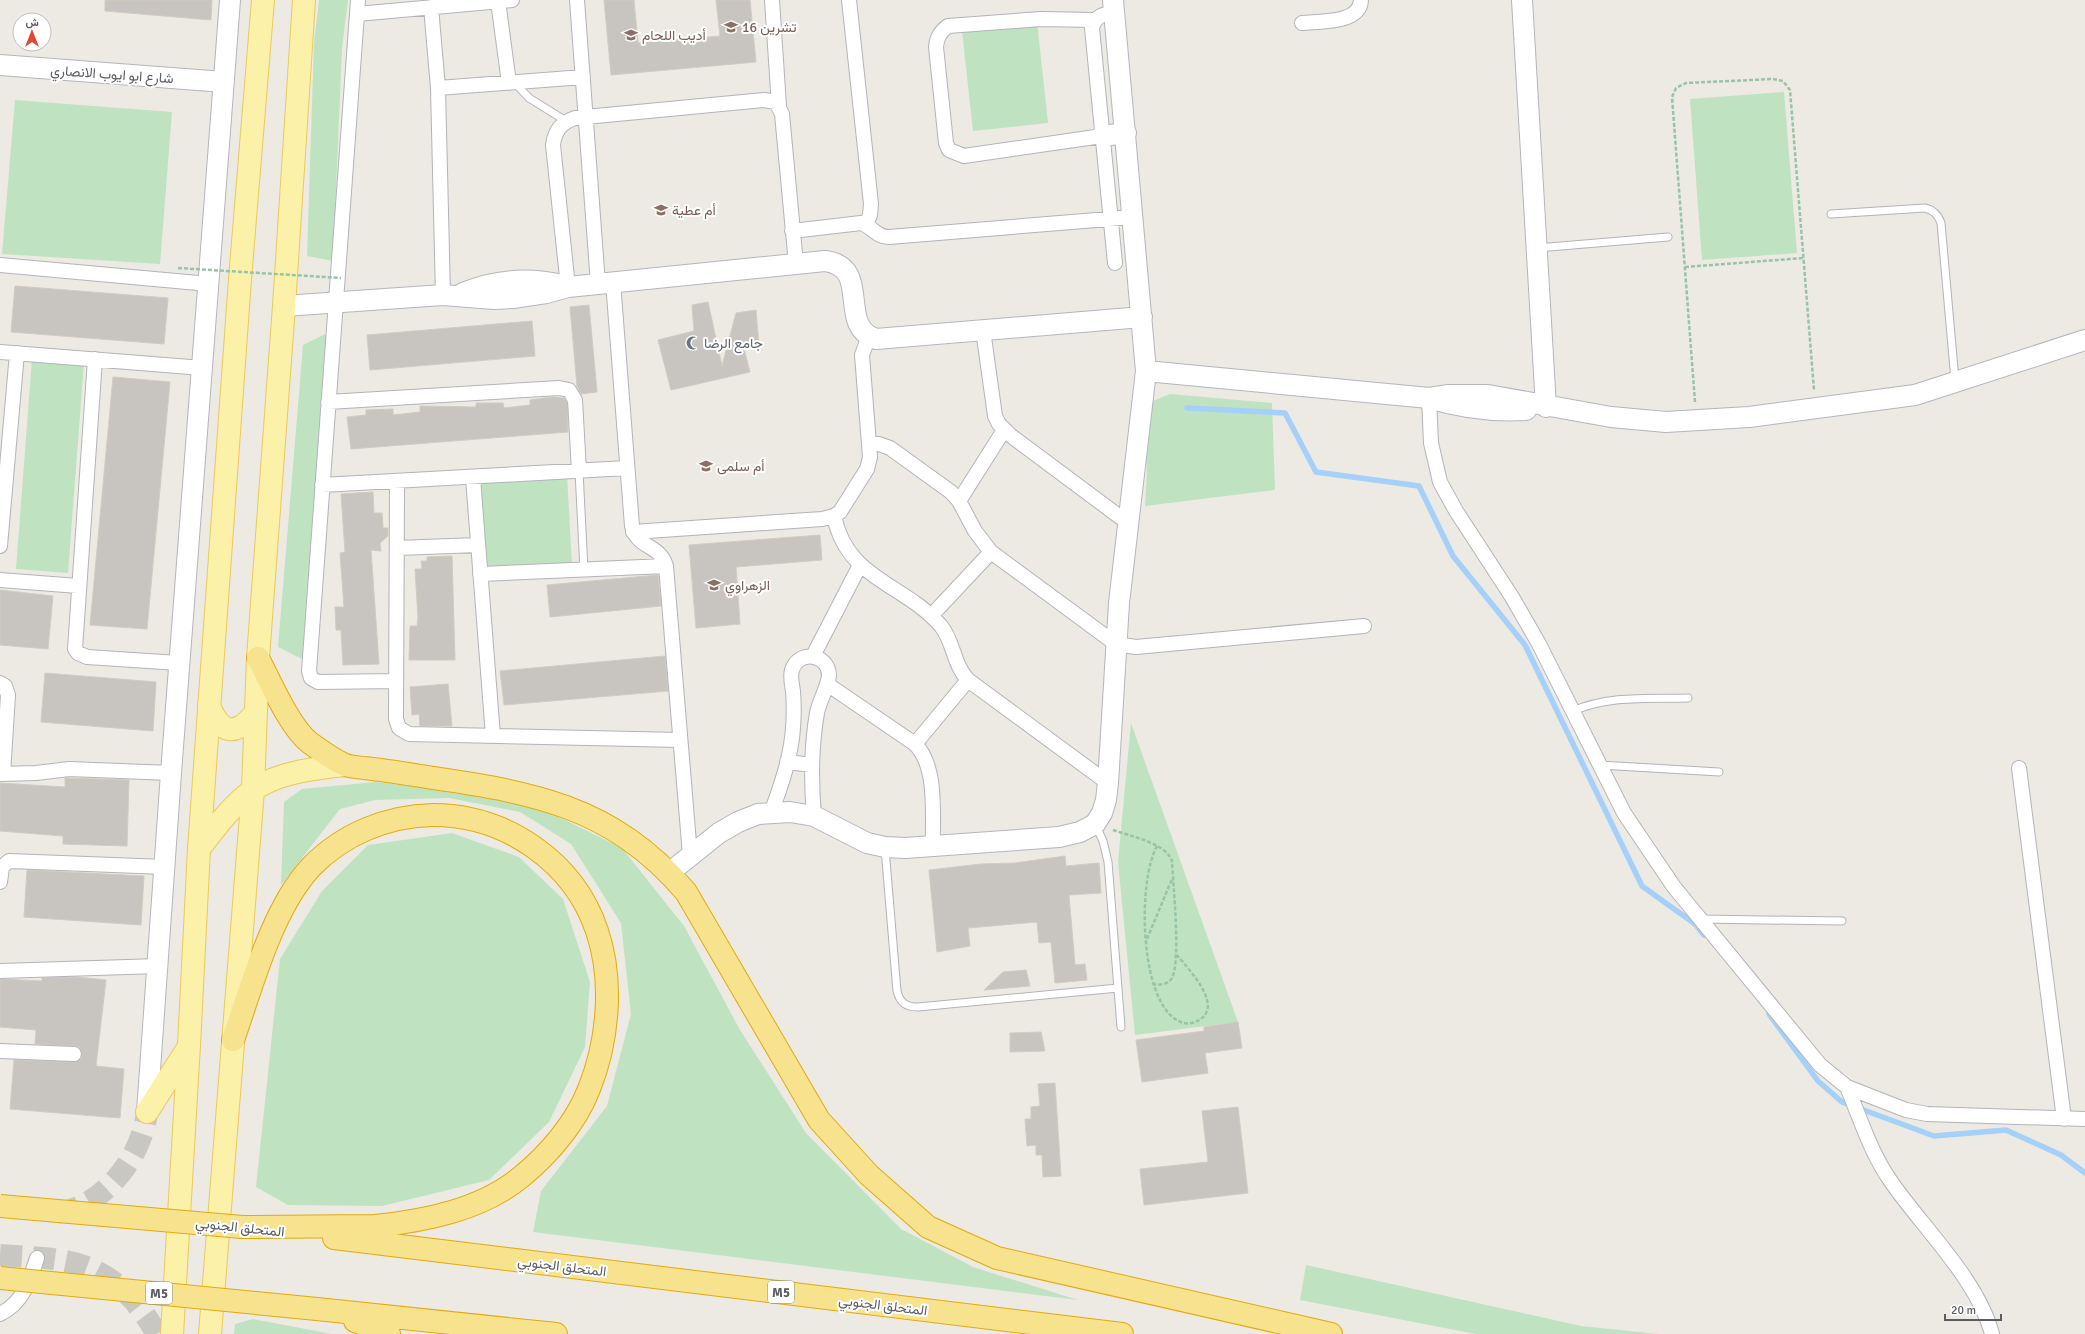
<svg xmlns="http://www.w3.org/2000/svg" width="2085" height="1334" viewBox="0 0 2085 1334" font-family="Signika,Vazirmatn,sans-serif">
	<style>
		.green { fill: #bfe3c1 }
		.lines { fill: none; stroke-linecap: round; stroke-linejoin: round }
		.stream { stroke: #a4d0fa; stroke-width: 5.5 }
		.building { fill: #c8c4bf; stroke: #d0ccc0 }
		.primary-tunnel { stroke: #c8c7c2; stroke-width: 22; stroke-dasharray: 22 11; stroke-linecap: butt }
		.lane-casing { stroke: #b2b4b9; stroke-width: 9 }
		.street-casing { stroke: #b2b4b9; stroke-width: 16 }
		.secondary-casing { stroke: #b3b6bc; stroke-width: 22 }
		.primary-casing { stroke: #eac95d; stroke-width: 24 }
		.highway-casing { stroke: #e2aa0c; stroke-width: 24 }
		.path { stroke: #99c3a7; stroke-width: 2.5; stroke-dasharray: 4 2; stroke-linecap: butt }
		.lane { stroke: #fff; stroke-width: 7 }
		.street { stroke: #fff; stroke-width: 14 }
		.secondary { stroke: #fff; stroke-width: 20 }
		.primary { stroke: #fbf1a8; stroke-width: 22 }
		.highway { stroke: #f7e28e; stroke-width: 22 }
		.highway-bridge-casing { stroke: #e2aa0c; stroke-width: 24; stroke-linecap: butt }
		.path-bridge { stroke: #99c3a7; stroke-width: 2.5; stroke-dasharray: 4 2; stroke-linecap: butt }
		.highway-bridge { stroke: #f7e28e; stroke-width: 22 }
		.labels { text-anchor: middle; stroke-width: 4; stroke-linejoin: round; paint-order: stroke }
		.shield { fill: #fff; stroke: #8c8e91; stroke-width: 1 }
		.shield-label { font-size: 13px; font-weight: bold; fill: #5a5d62 }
		.education-label { font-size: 14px; fill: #785e54; stroke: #fff; text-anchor: start }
		.street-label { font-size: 14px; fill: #5a5d62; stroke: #fff }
		.worship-label { font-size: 14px; fill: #5b616d; stroke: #fff; text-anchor: start }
	</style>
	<rect width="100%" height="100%" fill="#eceae2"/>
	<path class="green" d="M319 0H348L342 48 333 261 307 256 314 43Z
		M1037 22 1048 123 973 131 962 31Z
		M1784 92 1797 253 1702 260 1690 99Z
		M15 100 172 112 160 264 2 254Z
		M331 331 312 664 278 647 303 345Z
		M32 359 84 363 68 573 16 569Z
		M1170 394 1272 403 1275 490 1145 506 1147 472 1143 405Z
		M567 475 572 565 486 570 481 480Z
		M1131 723 1238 1022 1135 1035 1118 862Z
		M375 782 504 797 555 815 622 848 684 926 740 1030 806 1133 901 1229 973 1267 1078 1300 533 1232 541 1191 607 1106 631 1014 621 923 571 844 520 812 449 798 375 800 340 809 281 885 284 802 302 789Z
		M452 833 519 857 563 899 590 982 585 1047 549 1122 489 1180 382 1206 288 1205 256 1187 280 959 322 891 368 845Z
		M1306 1265 1581 1326 1658 1334H1476L1300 1300Z
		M253 1319 332 1334H234L235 1324Z"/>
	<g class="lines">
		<path class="stream" d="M1187 408 1285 413 1316 472 1419 486 1453 556 1525 645 1642 886 1695 924 1704 935
			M1769 1014 1818 1081 1842 1102 1934 1136 2006 1130 2061 1155 2085 1173"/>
	</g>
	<path class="building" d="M105 0H212L211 20 105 11Z
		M604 0H634L638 43 720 36 716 0H750L756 62 611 75Z
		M15 286 168 298 164 344 11 332Z
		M708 302 722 366 736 313 756 310 759 346 744 349 750 372 671 390 658 340 694 331 692 305Z
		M589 305 597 392 581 394 577 386 570 307Z
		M532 321 535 356 370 370 367 335Z
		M113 377 170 382 147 629 90 625Z
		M552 397 564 398 567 403 568 432 351 449 347 417 366 415V410L393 409V415L420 412V406L476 407V403H503L504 408 530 405V400Z
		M373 492 374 513H382L383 528H388V536L380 543 381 551 371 550 379 664 343 665 341 630H336L335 607H344L340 553 345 552 341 494Z
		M820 535 822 560 736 567 740 624 696 628 689 545Z
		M452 556 455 660H409L410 626H417L418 618 415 569H422L421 561H427V557Z
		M658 575 661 606 550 617 547 585Z
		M0 590 53 596 48 649 0 645Z
		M665 656 668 691 504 705 500 671Z
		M45 673 156 682 153 731 41 722Z
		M448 684 452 726H420L419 714 412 715 410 687Z
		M65 778 129 780 127 846 63 844V836L0 831V783L65 787Z
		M1065 856 1066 866 1099 863 1101 893 1069 895 1075 965 1085 964 1087 980 1055 983 1051 942 1039 943 1037 922 968 928 970 946 937 952 929 870 981 864 1015 863Z
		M27 870 144 876 141 925 24 917Z
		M1026 970 1030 986 984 990 1003 972Z
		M77 977 106 980 96 1066 124 1069 120 1118 10 1109 14 1060 74 1062 81 1059 82 1054 79 1047 75 1046 35 1044 36 1030 0 1027V979L42 981V978Z
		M1238 1022 1242 1048 1205 1053 1208 1073 1142 1082 1136 1040 1204 1031V1027Z
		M1041 1032 1045 1051 1010 1052V1033Z
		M1055 1083 1061 1176 1043 1177 1042 1155H1036V1145L1027 1146 1025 1119H1031V1107L1040 1106 1038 1084Z
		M1238 1107 1248 1193 1144 1205 1140 1169 1208 1162 1202 1111Z"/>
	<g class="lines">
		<path class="primary-tunnel" d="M58 1213C104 1206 142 1157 147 1112
			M0 1255C55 1259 94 1256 134 1301 142 1311 151 1322 156 1334"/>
		<g class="lane-casing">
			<path id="lane" d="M514 82 529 98 566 121
				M1831 214 1925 208C1934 210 1938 215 1941 223L1955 380
				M1537 248 1668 237
				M579 471 584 570
				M1573 711C1609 695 1650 699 1688 698
				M1600 765 1719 772
				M1095 824 1103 841 1108 862 1121 1027
				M885 849 897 991C900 1003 906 1007 918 1007L1118 988
				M1700 919 1842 921"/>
		</g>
		<g class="street-casing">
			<path id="street" d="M358 0 309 671 311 678 318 682 396 681
				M577 0 598 284
				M772 0 779 106
				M849 0 871 204 870 215 866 225
				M498 1 509 83
				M431 7 438 88 443 295
				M1114 13C1103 14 1095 16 1092 28L1115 263
				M357 14 512 0
				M1095 20 1041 19 948 26C940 32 937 37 936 47L946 143 949 150 964 156 1102 136
				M1302 23C1320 21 1360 24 1361 0
				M438 88 583 77
				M792 231 861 223C873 227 876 237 889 237L1133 217
				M0 265 209 284
				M613 282 632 526C637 549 660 544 666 566L690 855
				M568 287 553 145C555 130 561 123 575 118L764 100 776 102 782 114 796 264
				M983 330 995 416 999 424 1010 435 1128 523
				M0 352 203 368
				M95 359 75 649 78 653 87 657 179 663
				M1429 398 1431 443 1440 482 1456 511 1512 597 1539 644 1624 813 1674 887 1820 1065 1847 1087 1906 1110 1927 1114 2085 1119
				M328 402 559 388 569 390 575 400 579 471
				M871 444H879L890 448 951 492 959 501 975 531 991 552 1116 644 1136 647 1364 626
				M473 478 493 736
				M397 482 396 719 399 728 409 734 680 740
				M322 485 627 468
				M959 501 1004 430
				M834 516C847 580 904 583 941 626 954 642 953 664 968 680L1108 783
				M633 532 822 519 834 516 840 512 867 469 870 457 862 355 869 336
				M0 546 17 353
				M397 548 478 545
				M480 574 666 566
				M0 580 78 586
				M931 616 991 552
				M813 656 860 565
				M0 683 5 686 8 695 3 774
				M827 684 915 744C938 767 932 815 933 845
				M915 744 968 680
				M787 762 812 765
				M2019 768 2064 1119
				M0 774 36 773 69 769 171 773
				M771 813C781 786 791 757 793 728 794 716 794 704 793 691 792 685 790 677 792 670 798 650 828 653 829 675 829 684 819 702 817 713 811 747 811 781 814 816
				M0 882 2 867 9 861 165 867
				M0 971 159 966
				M0 1051 74 1054
				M1847 1087C1861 1120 1871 1154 1892 1183 1924 1229 1978 1280 1992 1334
				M0 1314C23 1303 30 1280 37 1258"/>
		</g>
		<g class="secondary-casing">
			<path id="secondary" d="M1522 0 1546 407
				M0 65 224 82
				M1102 136 1126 133
				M463 293C495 280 528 277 562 285
				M284 306 443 295 494 299 513 298 546 293 568 287 825 261C873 267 836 326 876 339L1142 317
				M1146 371 1429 398C1461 408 1492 412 1526 410
				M1429 398 1449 395H1488L1611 417 1666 422 1749 417 1915 395 2085 340
				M669 873 719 833 738 822 758 814 790 812 814 816 867 843 885 847 905 848 1059 837 1080 832 1095 824 1102 813 1106 800 1108 783 1119 603 1146 371 1113 0
				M147 1112 171 773 230 0"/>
		</g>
		<g class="primary-casing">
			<path id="primary" d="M209 705C220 735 237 737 256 712
				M199 849C215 828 232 805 253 790 279 772 313 769 344 765
				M147 1112 188 1048
				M172 1334 189 1045 199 849 240 279 263 0
				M210 1334 253 790 258 658 284 306 304 0"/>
		</g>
		<g class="highway-casing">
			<path id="highway" d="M258 658C270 681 290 728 310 743 320 750 332 759 343 764 349 767 357 767 364 768 383 770 402 773 421 776 529 792 611 804 686 892L819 1120 869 1175 928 1227 997 1258 1331 1334
				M233 1040C252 986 272 909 311 867 343 834 387 816 433 815 506 815 574 862 597 931 614 981 608 1042 589 1089 576 1123 548 1155 521 1177 481 1210 424 1221 375 1226L242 1227
				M334 1238 1122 1334
				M317 1309 556 1334
				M355 1321 389 1334"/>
		</g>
		<path class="path" d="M1685 267 1804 258
			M1695 402 1672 97 1676 88 1686 83 1773 79 1783 81 1790 90 1814 390
			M1113 830C1130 836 1166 843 1172 861 1173 884 1181 961 1172 978 1168 985 1159 985 1153 984
			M1157 846C1138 880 1139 994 1175 1019 1181 1023 1188 1025 1195 1022 1228 1009 1188 969 1177 955
			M1147 939 1172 879"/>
		<use href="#lane" class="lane"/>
		<use href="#street" class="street"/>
		<use href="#secondary" class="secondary"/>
		<use href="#primary" class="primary"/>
		<use href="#highway" class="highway"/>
		<g class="highway-bridge-casing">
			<path id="highway-bridge" d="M0 1206 242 1227
				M0 1278 317 1309"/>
		</g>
		<path class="path-bridge" d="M178 268 341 278"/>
		<use href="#highway-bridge" class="highway-bridge"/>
	</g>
	<defs>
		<g id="school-bare" transform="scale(1.08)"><path d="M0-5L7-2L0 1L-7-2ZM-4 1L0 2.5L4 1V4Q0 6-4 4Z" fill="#8d6e63" stroke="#fff" stroke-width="2.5" paint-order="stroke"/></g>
		<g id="mosque-bare" transform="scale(1.08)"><path d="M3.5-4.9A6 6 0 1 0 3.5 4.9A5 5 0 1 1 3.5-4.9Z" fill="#6b7280" stroke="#fff" stroke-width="2.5" paint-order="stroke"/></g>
	</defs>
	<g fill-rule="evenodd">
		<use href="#school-bare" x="731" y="27"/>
		<use href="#school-bare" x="631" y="35"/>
		<use href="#school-bare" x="661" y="210"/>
		<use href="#mosque-bare" x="693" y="343"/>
		<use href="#school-bare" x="706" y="466"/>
		<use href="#school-bare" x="714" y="585"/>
	</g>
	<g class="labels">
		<g class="shield">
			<rect x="768" y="1281" width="26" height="22" rx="3"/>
			<rect x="146" y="1282" width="26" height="22" rx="3"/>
		</g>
		<g class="shield-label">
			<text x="781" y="1297">M5</text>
			<text x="159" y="1298">M5</text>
		</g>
		<g class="education-label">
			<text x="742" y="32">16 تشرين</text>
			<text x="642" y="40">أديب اللحام</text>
			<text x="672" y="215">أم عطية</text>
			<text x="717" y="471">أم سلمى</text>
			<text x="725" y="590">الزهراوي</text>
		</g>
		<g class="street-label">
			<text transform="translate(112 74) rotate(4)" y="5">شارع ابو ايوب الانصاري</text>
			<text transform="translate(240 1227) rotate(6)" y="5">المتحلق الجنوبي</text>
			<text transform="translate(562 1266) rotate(7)" y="5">المتحلق الجنوبي</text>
			<text transform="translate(883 1305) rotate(7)" y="5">المتحلق الجنوبي</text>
		</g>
		<g class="worship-label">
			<text x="704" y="348">جامع الرضا</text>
		</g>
	</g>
	<g transform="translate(32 32)"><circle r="19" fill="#ffffff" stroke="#bdbec0"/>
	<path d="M0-3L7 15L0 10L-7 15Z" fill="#e04a34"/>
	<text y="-6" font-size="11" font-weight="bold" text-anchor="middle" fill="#5a5d62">ش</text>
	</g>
	<path d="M1945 1314v6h56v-6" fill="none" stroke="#5a5d62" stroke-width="2"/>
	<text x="1951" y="1314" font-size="12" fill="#5a5d62" stroke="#ffffff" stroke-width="3" paint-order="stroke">20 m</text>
</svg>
